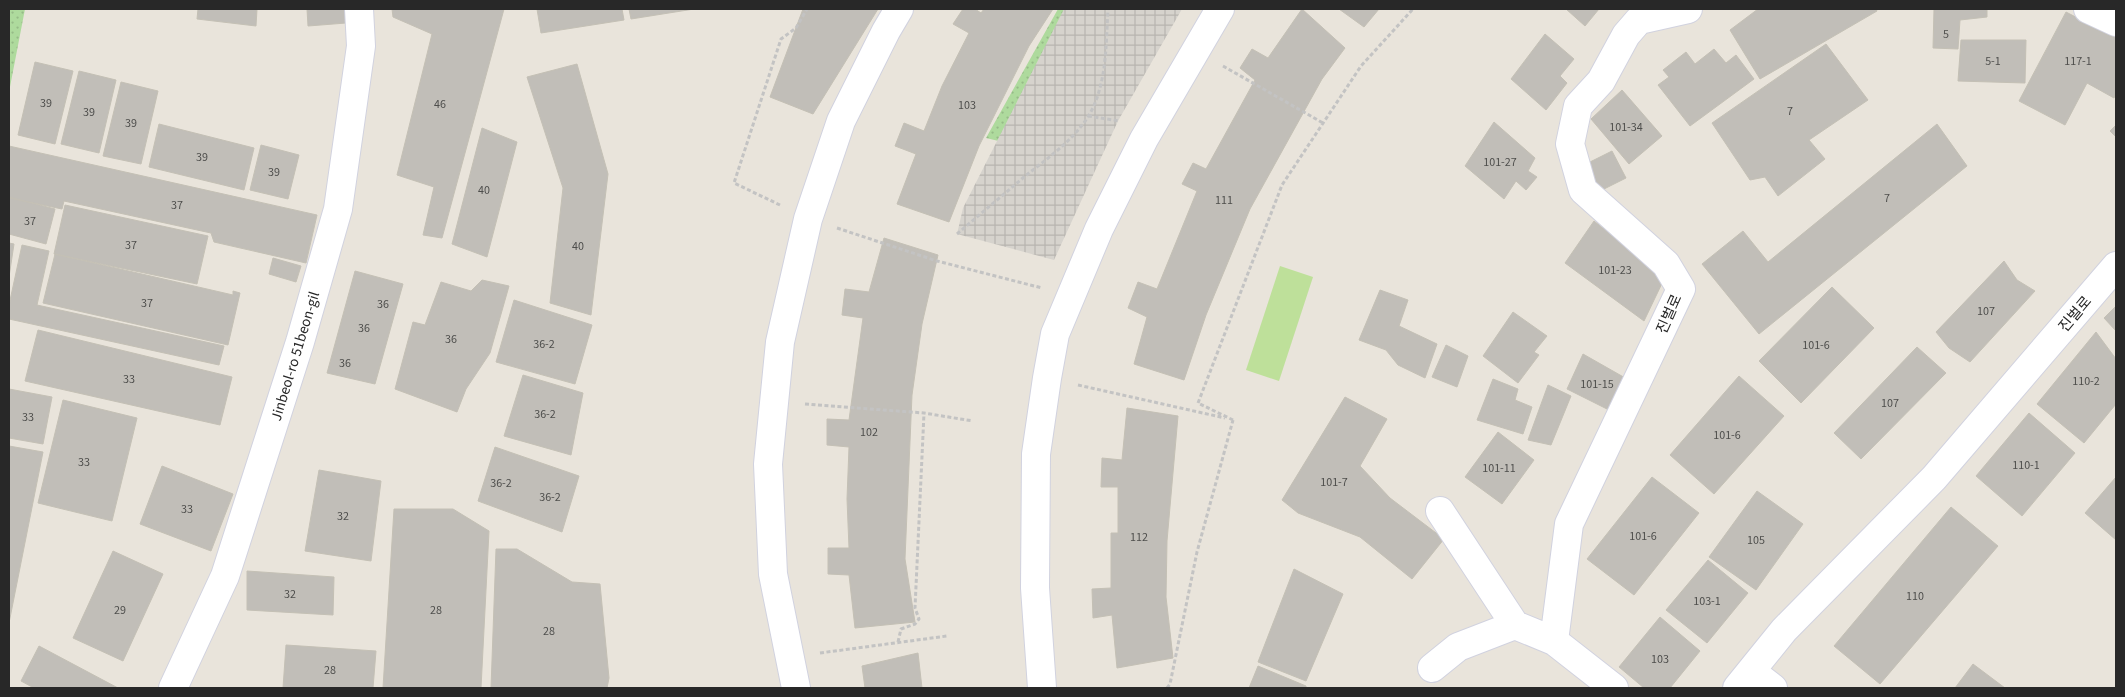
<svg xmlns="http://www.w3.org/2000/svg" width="2125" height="697" viewBox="0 0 2125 697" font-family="'Source Sans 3','Noto Sans KR',sans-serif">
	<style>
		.grass { fill: url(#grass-dots) }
		.pitch { fill: #bee09a }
		.plaza { fill: url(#plaza-grid) }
		.building { fill: #c1beb8; stroke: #c4c0b5 }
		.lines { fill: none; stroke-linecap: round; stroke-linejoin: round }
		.minor-casing { stroke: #d1d2df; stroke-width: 30 }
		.path { stroke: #c3c3c3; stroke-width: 3; stroke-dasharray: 4 2.5; stroke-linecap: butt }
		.minor { stroke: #fff; stroke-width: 28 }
		.labels { text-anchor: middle; stroke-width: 4; stroke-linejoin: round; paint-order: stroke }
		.number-label { font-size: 12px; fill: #4e4e4c }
		.street-label { font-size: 15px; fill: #282828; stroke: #fff }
	</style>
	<defs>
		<pattern id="grass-dots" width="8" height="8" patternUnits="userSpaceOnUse" patternTransform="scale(1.25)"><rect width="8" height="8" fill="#aeda9d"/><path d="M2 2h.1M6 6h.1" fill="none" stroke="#96bb87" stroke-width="1.8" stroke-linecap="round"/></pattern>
		<pattern id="plaza-grid" width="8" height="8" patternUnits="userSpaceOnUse" patternTransform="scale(1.25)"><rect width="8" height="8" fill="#d6d3cd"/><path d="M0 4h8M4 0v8" fill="none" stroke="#b8b5b0"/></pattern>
	</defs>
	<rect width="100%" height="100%" fill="#e9e4db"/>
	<path class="grass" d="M9 9H25L9 92Z
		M1058 9H1072L1011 144 986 138Z"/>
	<path class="pitch" d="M1280 266 1313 277 1279 381 1246 370Z"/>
	<path class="plaza" d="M1064 9H1182L1118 121 1054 260 957 234 963 208Z"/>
	<path class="building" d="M198 9H257L256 26 197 19Z
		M307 9H345L346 23 308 26Z
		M392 9H504L442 238 423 235 434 187 397 175 432 34 393 17Z
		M537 9H622L624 20 541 33Z
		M629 9H694L631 19Z
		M803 9H878L813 114 770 97Z
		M963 9H975L981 13 984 9H1053L1029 46 979 146 949 222 897 204 916 154 895 146 904 123 924 131 942 86 969 33 953 24Z
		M1302 9 1345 48 1322 79 1250 209 1206 315 1184 380 1134 364 1147 317 1128 308 1138 282 1157 289 1197 191 1182 184 1193 163 1206 169 1255 80 1240 68 1252 49 1268 58Z
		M1339 9H1379L1364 27Z
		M1566 9H1599L1585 26Z
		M1758 9H1876L1877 11 1760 79 1730 30Z
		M1934 9H1987V17L1960 20 1958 49 1933 48Z
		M2066 12 2116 38V93L2114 98 2087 83 2065 125 2019 101Z
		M1545 34 1574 59 1560 76 1567 83 1546 110 1511 79Z
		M1961 40H2026L2025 83 1958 81Z
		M1826 44 1868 100 1809 140 1825 159 1778 196 1765 177 1750 180 1712 123Z
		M1714 49 1726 63 1736 55 1754 79 1690 126 1658 85 1669 77 1663 70 1686 52 1695 64Z
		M35 62 73 71 55 144 18 135Z
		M577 64 608 174 591 315 550 303 563 188 527 77Z
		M79 71 116 80 99 153 61 144Z
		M121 82 158 91 141 164 103 156Z
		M1622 90 1662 136 1629 164 1591 119Z
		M1494 122 1535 158 1528 171 1537 177 1526 190 1516 181 1504 199 1465 166Z
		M159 124 254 148 244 190 149 167Z
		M1937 124 1967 166 1759 334 1702 264 1743 231 1768 262Z
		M2116 125V137L2110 131Z
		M482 128 517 142 487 257 452 244Z
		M261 145 299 155 288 199 250 190Z
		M9 146 317 215 306 263 214 242 211 233 64 201 62 209 9 198Z
		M1612 151 1626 178 1600 191 1586 164Z
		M9 197 55 209 46 244 9 234Z
		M65 205 208 236 197 284 54 254Z
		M1594 221 1665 277 1644 321 1565 263Z
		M884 238 938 255 922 324 912 395 905 559 915 622 855 628 849 575 828 574V548H849L847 499 849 447 827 445V419L849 420 863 318 842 315 845 289 869 292Z
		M9 243 14 244 9 277Z
		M22 245 49 251 37 305 224 346 219 365 9 319V305Z
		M55 254 233 295V291L240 293 228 345 43 303Z
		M273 258 301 266 296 282 269 274Z
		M2004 261 2017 280 2035 291 1970 362 1949 348 1936 332Z
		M355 271 403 284 375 384 327 373Z
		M482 280 509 286 490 353 466 389 457 412 395 389 413 322 425 325 441 282 471 291Z
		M1832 287 1874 328 1801 403 1759 361Z
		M1380 290 1408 300 1399 326 1437 344 1425 378 1398 365 1386 350 1359 340Z
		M514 300 592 325 575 384 496 362Z
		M2116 306V331L2104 318Z
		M1513 312 1547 336 1534 352 1539 355 1518 383 1483 356Z
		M38 330 232 377 220 425 25 381Z
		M2096 332 2116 359V404L2084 443 2037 404Z
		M1446 345 1468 356 1457 387 1432 377Z
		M1917 347 1946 373 1861 459 1834 433Z
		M1583 354 1627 379 1611 411 1567 389Z
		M523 375 583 393 571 455 504 436Z
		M1739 376 1784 416 1714 494 1670 455Z
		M1493 379 1518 389 1515 400 1532 407 1523 434 1477 420Z
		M1548 385 1571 396 1551 445 1528 440Z
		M9 389 52 397 43 444 9 438Z
		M1345 397 1387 419 1360 466 1390 498 1444 539 1412 579 1360 537 1298 513 1282 500Z
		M63 400 137 418 112 521 38 503Z
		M1127 408 1178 416 1167 541 1166 597 1173 658 1117 668 1112 615 1093 618 1092 589 1111 588V533H1118V487H1101L1102 458 1122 460Z
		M2029 413 2075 453 2022 516 1976 476Z
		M1498 432 1534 460 1502 504 1465 477Z
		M9 446 43 452 9 623Z
		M495 447 579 476 562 532 478 501Z
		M162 466 233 494 211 551 140 524Z
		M319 470 381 481 371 561 305 551Z
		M1652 477 1699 513 1634 595 1587 559Z
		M2116 477V540L2085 513Z
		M1757 491 1803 524 1756 590 1709 557Z
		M1951 507 1998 546 1880 684 1834 646Z
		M394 509H453L489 531 481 688H383Z
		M496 549H517L572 582 600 584 609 678 607 688H491Z
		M113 551 163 574 123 661 73 638Z
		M1708 560 1748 593 1707 643 1666 610Z
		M1294 569 1343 594 1306 681 1258 662Z
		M247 571 334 577 333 615 247 610Z
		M1660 617 1700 651 1670 688H1644L1619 667Z
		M286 645 376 651 373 688H283Z
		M39 646 118 688H34L21 681Z
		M918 653 922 688H865L862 666Z
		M1973 664 2005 688H1955Z
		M1258 666 1306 686V688H1249Z"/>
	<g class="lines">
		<g class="minor-casing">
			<path id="minor" d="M2088 9 2116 22
				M1440 511 1515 625 1554 641 1614 688
				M1554 641 1569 524 1681 289 1666 264 1583 190 1570 144 1578 106 1601 81 1626 35 1639 20 1688 9
				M1432 668 1458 647 1515 625
				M1751 671 1773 688
				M173 688 225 576 300 342 338 209 361 46 359 9
				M796 688 773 574 768 464 780 342 808 219 841 121 886 31 899 9
				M1042 688 1035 588 1036 454 1047 378 1055 334 1099 229 1144 139 1220 9
				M1737 688 1784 630 1934 478 2116 266"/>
		</g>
		<path class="path" d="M1223 66 1323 123
			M1088 116 1119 121
			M780 205 734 183 781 39 796 28 807 9
			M837 228 937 261 1042 288
			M957 234C979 215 1002 196 1024 177 1049 157 1083 134 1095 103 1107 73 1106 41 1108 9
			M1078 385 1225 418
			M805 404 924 413 973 421
			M1233 420 1198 403 1282 185 1361 66 1413 9
			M898 642 901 629 915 624 919 619 915 608 924 413
			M820 653 947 636
			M1167 688 1170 684 1197 552 1233 420"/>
		<use href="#minor" class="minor"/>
	</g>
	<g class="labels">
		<g class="number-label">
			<text x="1946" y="38">5</text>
			<text x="1993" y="65">5-1</text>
			<text x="2078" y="65">117-1</text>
			<text x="46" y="107">39</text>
			<text x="440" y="108">46</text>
			<text x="967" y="109">103</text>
			<text x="1790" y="115">7</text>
			<text x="89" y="116">39</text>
			<text x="131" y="127">39</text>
			<text x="1626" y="131">101-34</text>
			<text x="202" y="161">39</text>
			<text x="1500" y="166">101-27</text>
			<text x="274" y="176">39</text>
			<text x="484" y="194">40</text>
			<text x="1887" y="202">7</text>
			<text x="1224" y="204">111</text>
			<text x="177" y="209">37</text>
			<text x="30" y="225">37</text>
			<text x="131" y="249">37</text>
			<text x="578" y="250">40</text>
			<text x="1615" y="274">101-23</text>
			<text x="147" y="307">37</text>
			<text x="383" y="308">36</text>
			<text x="1986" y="315">107</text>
			<text x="364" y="332">36</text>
			<text x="451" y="343">36</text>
			<text x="544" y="348">36-2</text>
			<text x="1816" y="349">101-6</text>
			<text x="345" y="367">36</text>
			<text x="129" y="383">33</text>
			<text x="2086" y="385">110-2</text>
			<text x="1597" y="388">101-15</text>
			<text x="1890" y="407">107</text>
			<text x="545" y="418">36-2</text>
			<text x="28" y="421">33</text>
			<text x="869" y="436">102</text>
			<text x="1727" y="439">101-6</text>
			<text x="84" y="466">33</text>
			<text x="2026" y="469">110-1</text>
			<text x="1499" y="472">101-11</text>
			<text x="1334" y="486">101-7</text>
			<text x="501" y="487">36-2</text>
			<text x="550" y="501">36-2</text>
			<text x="187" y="513">33</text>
			<text x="343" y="520">32</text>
			<text x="1643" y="540">101-6</text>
			<text x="1139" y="541">112</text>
			<text x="1756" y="544">105</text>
			<text x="290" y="598">32</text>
			<text x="1915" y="600">110</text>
			<text x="1707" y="605">103-1</text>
			<text x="120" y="614">29</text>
			<text x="436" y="614">28</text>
			<text x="549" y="635">28</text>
			<text x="1660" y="663">103</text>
			<text x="330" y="674">28</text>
		</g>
		<g class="street-label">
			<text transform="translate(1669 314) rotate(-66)" y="5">진벌로</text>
			<text transform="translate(2075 314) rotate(-50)" y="5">진벌로</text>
			<text transform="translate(295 356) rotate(-73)" y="5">Jinbeol-ro 51beon-gil</text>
		</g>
	</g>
	<rect width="2125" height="697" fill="none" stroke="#282828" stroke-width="20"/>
</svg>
